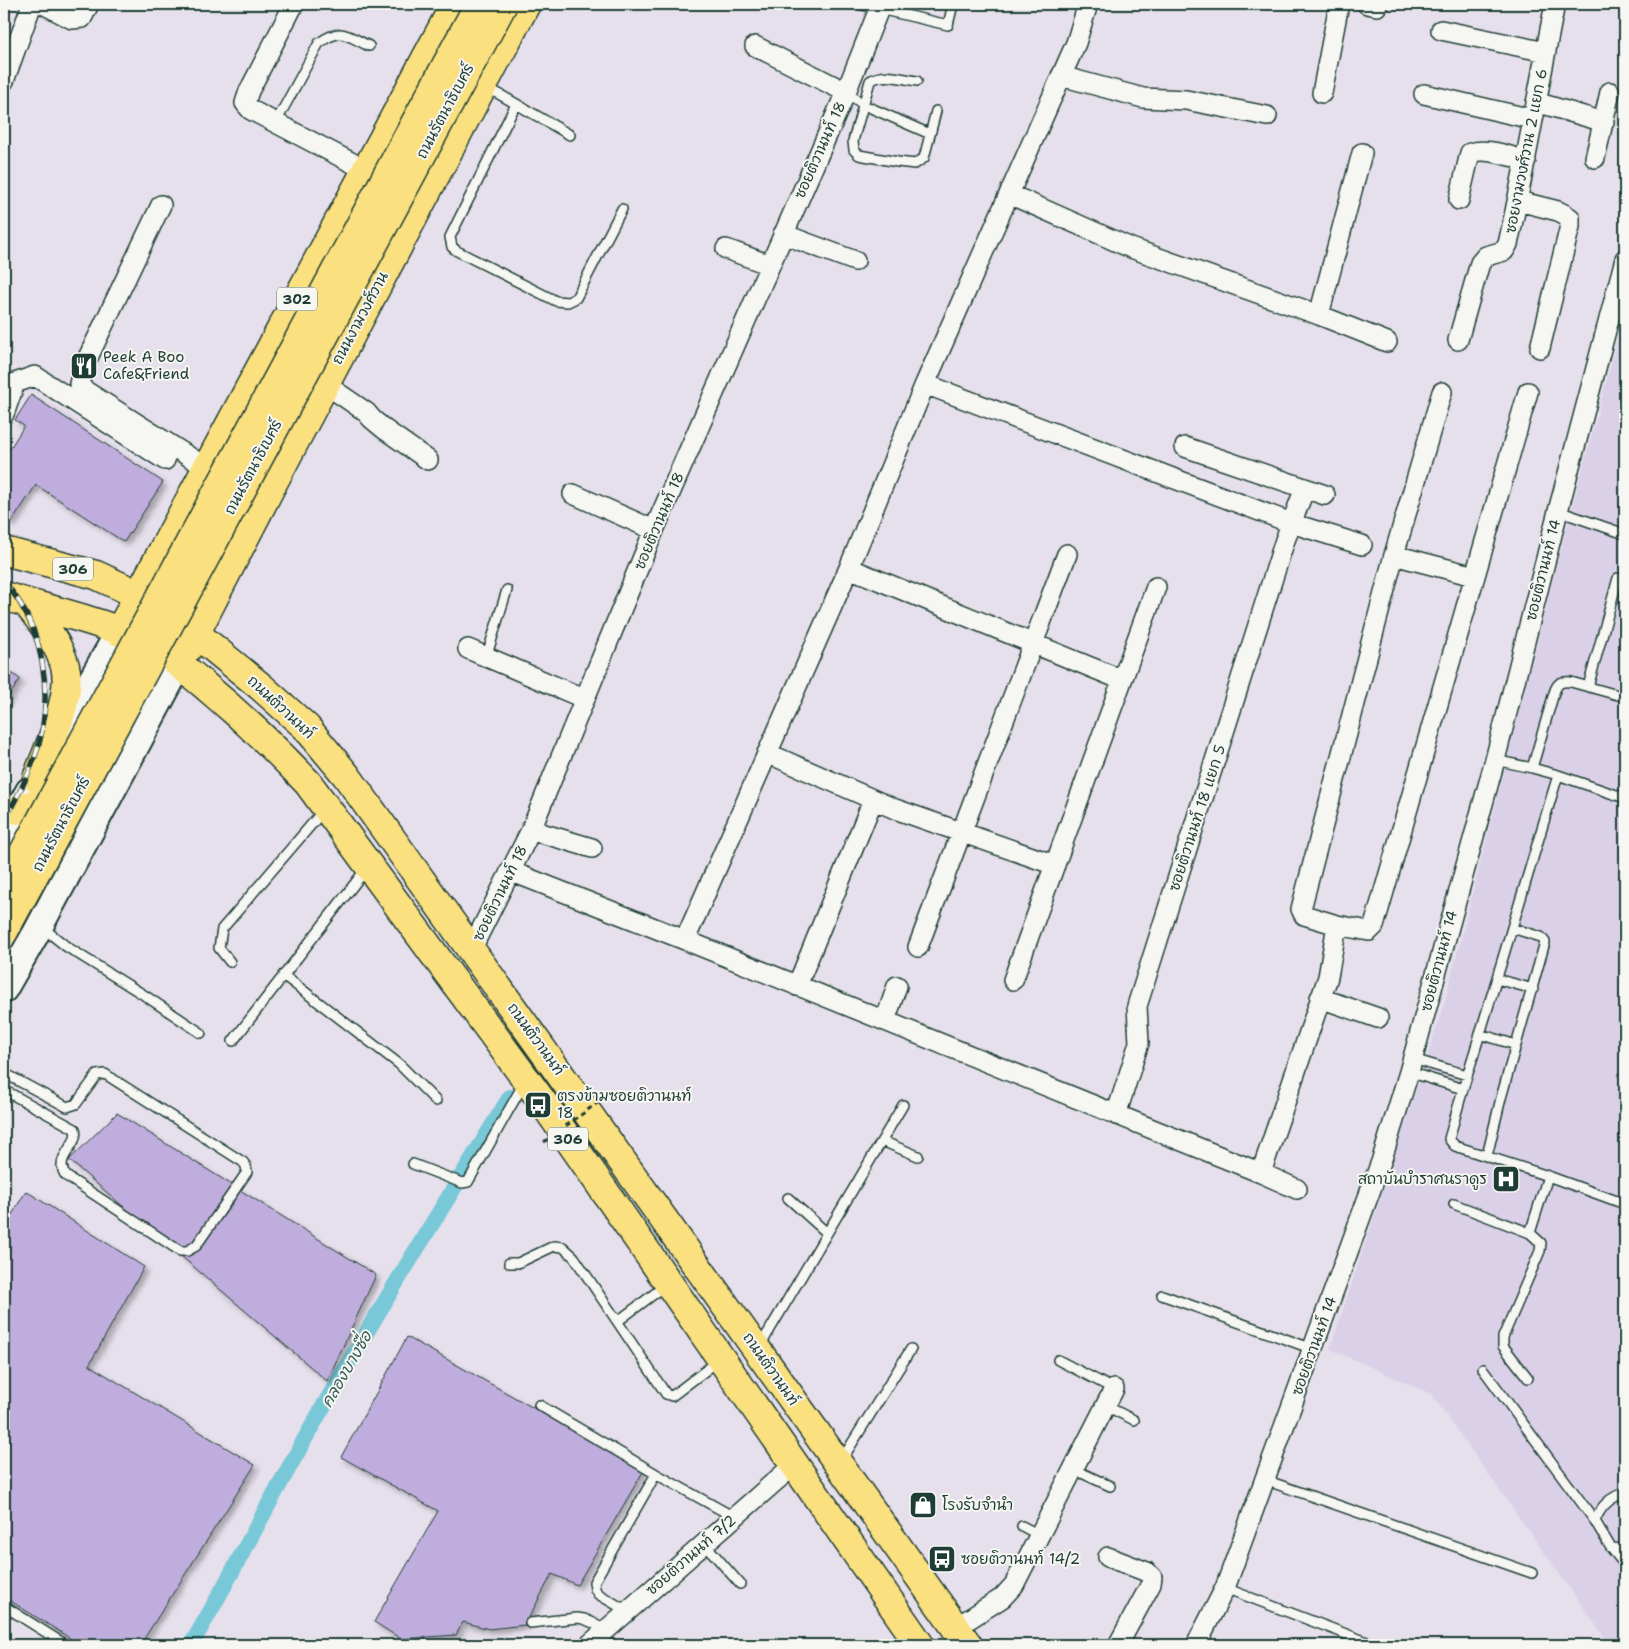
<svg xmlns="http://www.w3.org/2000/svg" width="1629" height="1649" viewBox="0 0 1629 1649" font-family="'Shantell Sans','Playpen Sans Thai',sans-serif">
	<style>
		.built { fill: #dad1e8 }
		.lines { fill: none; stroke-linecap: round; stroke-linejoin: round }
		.canal { stroke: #79c8d7; stroke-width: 16 }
		.building { fill: #bfaddd; stroke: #1f3d34; filter: url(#shadow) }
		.service-casing { stroke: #1f3d34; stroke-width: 12 }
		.minor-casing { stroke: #1f3d34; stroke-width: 22 }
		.secondary-casing { stroke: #1f3d34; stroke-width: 30 }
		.primary-casing { stroke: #1f3d34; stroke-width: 31 }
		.service { stroke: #f6f6f2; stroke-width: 9 }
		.minor { stroke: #f6f6f2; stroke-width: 19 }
		.secondary { stroke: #f6f6f2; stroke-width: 26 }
		.primary { stroke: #fbe080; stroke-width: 28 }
		.rail-casing { stroke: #1f3d34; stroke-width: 5.5 }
		.rail { stroke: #f6f6f2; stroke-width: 4; stroke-dasharray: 11; stroke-linecap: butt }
		.primary-bridge-casing { stroke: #1f3d34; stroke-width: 31; stroke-linecap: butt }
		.path-bridge { stroke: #1f3d34; stroke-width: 3; stroke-dasharray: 5 4; stroke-linecap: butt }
		.primary-bridge { stroke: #fbe080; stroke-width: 28 }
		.labels { text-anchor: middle; stroke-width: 4; stroke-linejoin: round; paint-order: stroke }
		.shield { fill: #f6f6f2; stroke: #60746d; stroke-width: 1 }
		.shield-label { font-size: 14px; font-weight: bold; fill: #1f3d34 }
		.street-label { font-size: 15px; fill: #1f3d34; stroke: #f6f6f2 }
		.poi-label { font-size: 15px; fill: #1f3d34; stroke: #f6f6f2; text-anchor: start }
		.water-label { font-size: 16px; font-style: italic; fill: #315955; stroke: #f6f6f2 }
	</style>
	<defs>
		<filter id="shadow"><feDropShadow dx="4" dy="4" stdDeviation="2.5" flood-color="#0004"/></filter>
	</defs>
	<rect width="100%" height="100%" fill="#e6e0ec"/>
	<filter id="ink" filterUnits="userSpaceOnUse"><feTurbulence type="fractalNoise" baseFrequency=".02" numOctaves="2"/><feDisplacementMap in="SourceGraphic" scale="10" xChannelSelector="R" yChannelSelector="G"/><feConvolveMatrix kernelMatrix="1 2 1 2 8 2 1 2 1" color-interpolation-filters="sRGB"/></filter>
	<g filter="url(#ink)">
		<path class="built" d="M1625 313V1645H1610L1431 1394 1330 1349 1443 1008 1565 533Z"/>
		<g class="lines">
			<path class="canal" d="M191 1645C224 1589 254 1530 286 1473 356 1345 434 1221 510 1097"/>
		</g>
		<path class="building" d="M31 395 163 482 124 542 36 485 11 523 4 519V458L24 426 15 420Z
			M4 668 20 679 4 704Z
			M117 1113 376 1275 327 1381 69 1160Z
			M26 1191 144 1267 89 1365 255 1465 140 1645H81L4 1597V1228Z
			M407 1337 644 1470 577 1585 552 1574 525 1625 489 1629 463 1622 456 1635 401 1639 374 1622 438 1511 341 1457Z"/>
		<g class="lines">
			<g class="service-casing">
				<path id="service" d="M858 4 948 25 953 4
					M917 81C902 79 883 72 870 81L853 141 854 150 859 155 898 162 915 164 924 158 936 111
					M485 86 570 135
					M846 92 864 105 930 134
					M516 104 450 237 452 247 457 251 556 301 568 302 576 298 622 209
					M275 124 319 43C341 27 346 35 369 46
					M1558 511 1625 534
					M486 658 507 590
					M1588 687 1618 578
					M1495 760 1532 768 1558 775 1480 1034 1463 1089 1449 1139 1455 1146 1548 1176 1625 1204
					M1532 768 1554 693C1557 683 1560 681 1571 682L1625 697
					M1558 775 1625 798
					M42 927 67 947 144 995 201 1033
					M230 962 219 948 222 929 323 811
					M283 975 399 1064 436 1101
					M1497 979 1533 989
					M1480 1034 1516 1045
					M233 1041 366 869
					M1413 1059 1467 1075
					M1409 1072 1463 1089
					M4 1073 67 1107 76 1104 97 1075 105 1074 243 1162 246 1166 247 1172 196 1246 187 1251H180L66 1176C52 1157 80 1146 75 1129L4 1090
					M882 1141 918 1156
					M1487 1156 1501 1098 1545 942 1541 937 1512 928
					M413 1164 462 1183 468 1182 524 1083
					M788 1198 827 1233
					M1454 1204 1530 1233 1541 1243 1540 1251 1503 1337V1346L1528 1378
					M1530 1233 1548 1176
					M509 1263H518L554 1246 563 1247 574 1257 666 1394 672 1396 718 1361
					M1162 1295 1313 1349
					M618 1321 666 1285
					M759 1348 903 1105
					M1058 1360 1114 1389
					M1483 1369 1595 1521
					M539 1405 656 1474 734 1517
					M1106 1406 1134 1420
					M841 1461 911 1349
					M1073 1469 1110 1486
					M1265 1480 1532 1573
					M1625 1493C1611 1496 1600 1507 1595 1521L1611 1548 1625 1549
					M1022 1526 1039 1535
					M704 1543 740 1584
					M1611 1548 1625 1565
					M1225 1588 1375 1645
					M4 1606 66 1645
					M627 1611 598 1594 595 1589 594 1582 656 1474
					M530 1623 577 1618 584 1619 607 1629"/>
			</g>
			<g class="minor-casing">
				<path id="minor" d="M43 4 72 19 82 18 89 4
					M294 4 249 91 245 103 251 110 366 170
					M1367 4 1377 6
					M1441 30 1546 52
					M755 46 846 92
					M1061 76 1143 98 1186 100 1267 116
					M4 81 32 4
					M1322 93 1339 4
					M1424 94 1532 119
					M1536 102 1604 122
					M1595 158 1610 92
					M1009 194 1131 248 1319 315 1387 342
					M1459 200 1470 153C1487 147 1510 157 1526 160
					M1518 201 1558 211 1564 214 1570 218V226L1540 348
					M161 205 83 368 79 384 84 390 207 468
					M783 234 855 261
					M726 249 770 265
					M1319 315 1362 153
					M1458 340 1480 263 1486 256 1504 251 1508 244C1526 164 1539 84 1555 4
					M325 384 366 412 372 419 384 429 428 460
					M925 384 1291 523 1362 545
					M1442 392 1394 555 1301 909 1304 915 1337 925 1369 931 1374 926 1528 392
					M4 414 15 383 35 376 165 460
					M1185 447 1325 495
					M573 494 654 530
					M1394 555 1474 576
					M849 568 1122 680
					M468 649 585 699
					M767 753 895 809 1055 865
					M531 830 592 848
					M510 871 685 940 1261 1173 1297 1189
					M685 940 849 568 925 384 1076 43 1088 4
					M918 947 1067 554
					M471 950 531 830 654 530 846 92 879 9
					M1013 980 1156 587
					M797 986 873 800
					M1320 998 1378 1018
					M885 1021 897 986
					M1116 1115 1139 1043 1137 1006 1285 540 1305 488
					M1261 1173 1328 977 1337 925
					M1108 1557 1147 1572 1152 1577 1151 1584 1118 1645
					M955 1628 1002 1598 1014 1585 1114 1389
					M589 1645 795 1464
					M1196 1645 1225 1588 1382 1159 1409 1072 1495 760 1558 511 1625 259"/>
			</g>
			<g class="secondary-casing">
				<path id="secondary" d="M59 738 119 632
					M4 836 29 791
					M4 989 35 935 179 665"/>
			</g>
			<g class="primary-casing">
				<path id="primary" d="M4 551 96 575 139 595 161 608 195 633 260 686 306 727 346 775 968 1645
					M4 596C53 611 106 622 152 645 170 655 187 671 203 684 240 715 275 748 308 783L542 1101 920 1645
					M27 603C42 623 58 642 65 666 73 696 48 749 37 778
					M119 632 455 4
					M188 648 275 479 526 4
					M18 810 45 799 66 786"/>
			</g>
			<use href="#service" class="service"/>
			<use href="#minor" class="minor"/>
			<use href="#secondary" class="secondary"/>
			<use href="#primary" class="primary"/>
			<g class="rail-casing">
				<path id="rail" d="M4 581C9 588 15 595 20 603 42 638 49 684 43 725 38 759 20 792 4 821"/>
			</g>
			<use href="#rail" class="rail"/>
			<g class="primary-bridge-casing">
				<path id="primary-bridge" d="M4 889 479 4
					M4 931 503 4"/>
			</g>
			<path class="path-bridge" d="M544 1142 604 1098"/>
			<use href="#primary-bridge" class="primary-bridge"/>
		</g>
	</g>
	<defs>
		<g id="restaurant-square" transform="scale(1.4375)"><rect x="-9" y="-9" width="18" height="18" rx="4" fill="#1f3d34" stroke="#f6f6f2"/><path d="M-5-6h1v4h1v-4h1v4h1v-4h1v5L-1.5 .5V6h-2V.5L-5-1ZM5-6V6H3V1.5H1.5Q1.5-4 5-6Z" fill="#fff"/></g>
		<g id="bus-square" transform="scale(1.4375)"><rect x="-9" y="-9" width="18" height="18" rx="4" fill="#1f3d34" stroke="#f6f6f2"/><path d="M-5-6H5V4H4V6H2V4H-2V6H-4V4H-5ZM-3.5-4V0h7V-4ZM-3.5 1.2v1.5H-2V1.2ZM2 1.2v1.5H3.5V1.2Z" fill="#fff"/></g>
		<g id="hospital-square" transform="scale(1.4375)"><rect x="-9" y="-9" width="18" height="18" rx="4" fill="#1f3d34" stroke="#f6f6f2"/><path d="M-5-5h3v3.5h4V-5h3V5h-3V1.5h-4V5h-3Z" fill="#fff"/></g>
		<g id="shop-square" transform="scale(1.4375)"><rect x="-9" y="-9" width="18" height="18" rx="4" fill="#1f3d34" stroke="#f6f6f2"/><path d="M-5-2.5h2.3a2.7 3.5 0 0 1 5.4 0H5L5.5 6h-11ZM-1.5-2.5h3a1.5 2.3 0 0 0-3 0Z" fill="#fff"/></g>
	</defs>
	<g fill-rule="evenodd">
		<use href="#restaurant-square" x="84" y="366"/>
		<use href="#bus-square" x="538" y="1105"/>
		<use href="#hospital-square" x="1506" y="1179"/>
		<use href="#shop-square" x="923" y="1505"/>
		<use href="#bus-square" x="942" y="1559"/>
	</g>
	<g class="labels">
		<g class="shield">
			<rect x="277" y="287.5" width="40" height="23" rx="4"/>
			<rect x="53" y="557.5" width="40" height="23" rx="4"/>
			<rect x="548" y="1127.5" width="40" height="23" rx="4"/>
		</g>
		<g class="shield-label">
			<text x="297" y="304">302</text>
			<text x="73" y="574">306</text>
			<text x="568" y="1144">306</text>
		</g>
		<g class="street-label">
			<text transform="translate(445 111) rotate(-62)" y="5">ถนนรัตนาธิเบศร์</text>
			<text transform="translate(820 150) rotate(-66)" y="5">ซอยติวานนท์ 18</text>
			<text transform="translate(1526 151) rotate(-79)" y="5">ซอยงามวงศ์วาน 2 แยก 6</text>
			<text transform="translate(360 318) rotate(-62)" y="5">ถนนงามวงศ์วาน</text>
			<text transform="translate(253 467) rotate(-62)" y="5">ถนนรัตนาธิเบศร์</text>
			<text transform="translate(659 521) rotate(-67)" y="5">ซอยติวานนท์ 18</text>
			<text transform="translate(1543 570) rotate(-76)" y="5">ซอยติวานนท์ 14</text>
			<text transform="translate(281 707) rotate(43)" y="5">ถนนติวานนท์</text>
			<text transform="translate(1197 818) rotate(-72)" y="5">ซอยติวานนท์ 18 แยก 5</text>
			<text transform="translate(61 824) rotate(-62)" y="5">ถนนรัตนาธิเบศร์</text>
			<text transform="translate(500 893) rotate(-64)" y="5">ซอยติวานนท์ 18</text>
			<text transform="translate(1439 961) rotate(-75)" y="5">ซอยติวานนท์ 14</text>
			<text transform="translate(536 1039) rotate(54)" y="5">ถนนติวานนท์</text>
			<text transform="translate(1314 1346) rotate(-70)" y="5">ซอยติวานนท์ 14</text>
			<text transform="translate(771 1369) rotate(55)" y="5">ถนนติวานนท์</text>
			<text transform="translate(691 1555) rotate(-41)" y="5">ซอยติวานนท์ 7/2</text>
		</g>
		<g class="poi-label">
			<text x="103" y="362">Peek A Boo<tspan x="103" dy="17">Cafe&amp;Friend</tspan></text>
			<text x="557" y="1101">ตรงข้ามซอยติวานนท์<tspan x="557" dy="17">18</tspan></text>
			<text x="1487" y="1184" text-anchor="end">สถาบันบำราศนราดูร</text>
			<text x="942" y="1510">โรงรับจำนำ</text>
			<text x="961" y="1564">ซอยติวานนท์ 14/2</text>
		</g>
		<g class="water-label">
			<text transform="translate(346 1369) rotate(-60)" y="6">คลองบางซื่อ</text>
		</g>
	</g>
	<rect width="1629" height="1649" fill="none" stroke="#f6f6f2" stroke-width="20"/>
	<rect x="10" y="10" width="1609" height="1629" fill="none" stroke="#1f3d34" stroke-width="2" filter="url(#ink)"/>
</svg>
